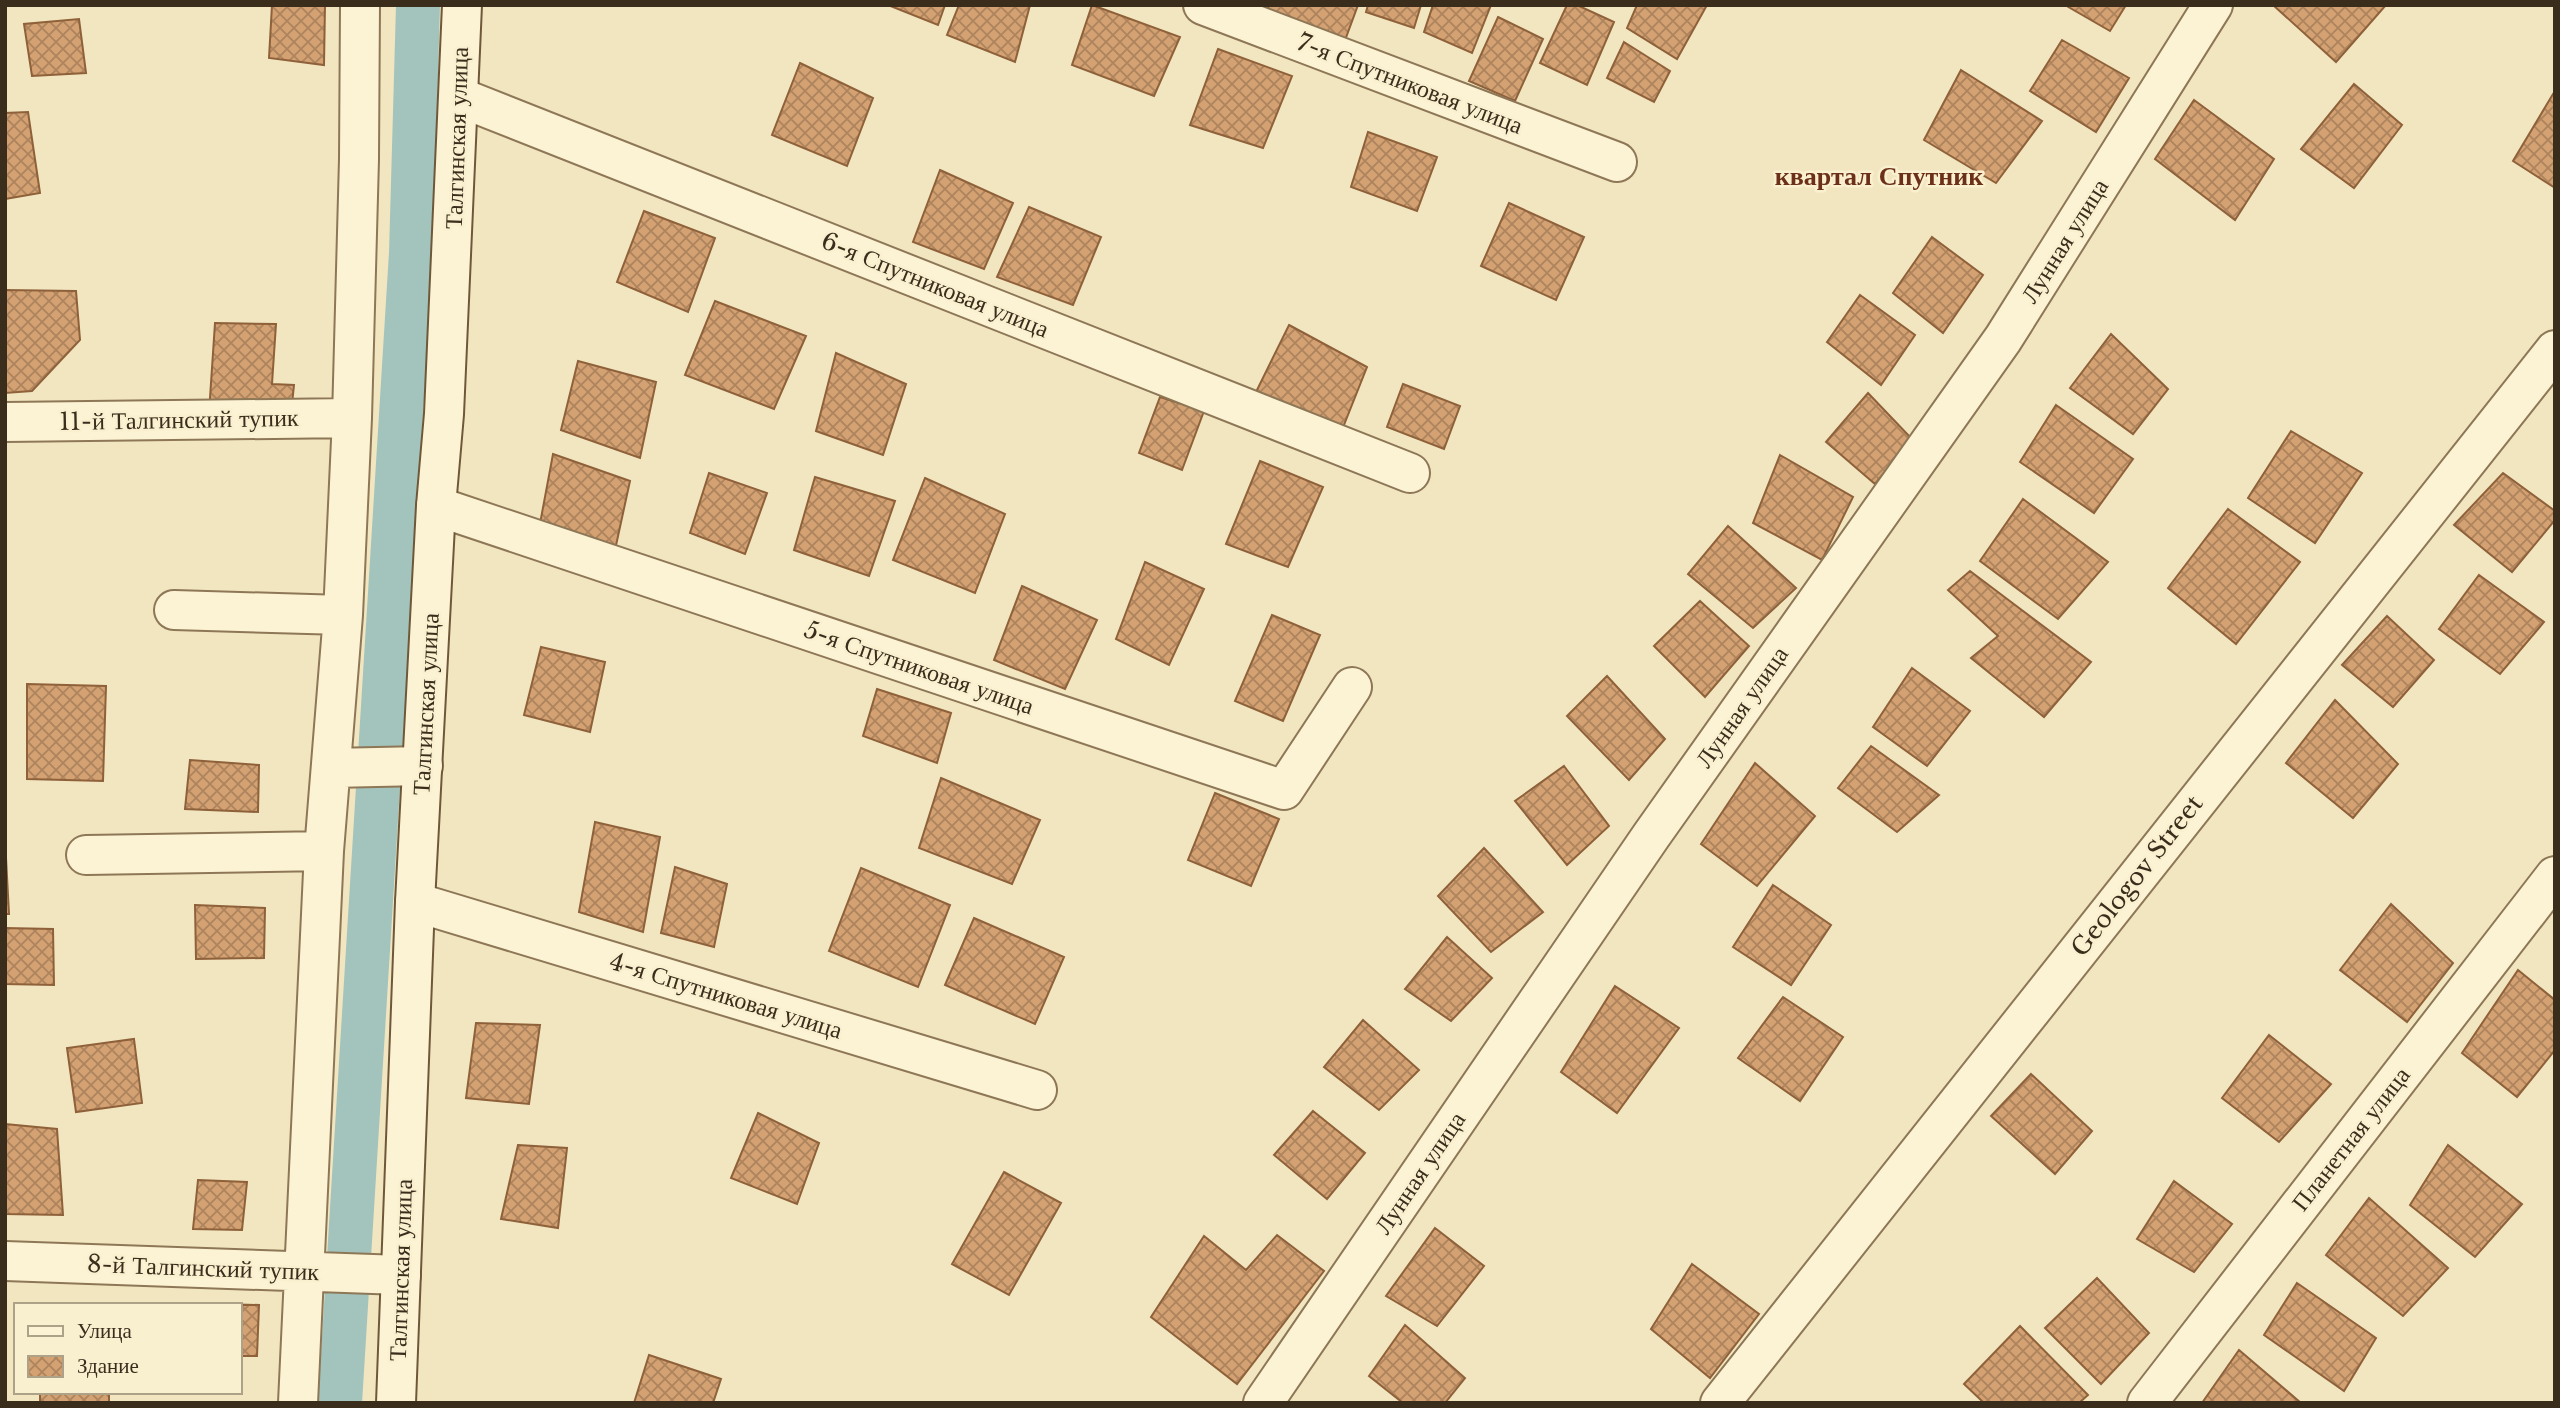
<svg xmlns="http://www.w3.org/2000/svg" width="2560" height="1408" viewBox="0 0 2560 1408" font-family="'Libre Baskerville',serif">
	<style>
		.lines { fill: none; stroke-linecap: round; stroke-linejoin: round }
		.canal { stroke: #a3c4bc; stroke-width: 44 }
		.building { fill: url(#building-cross-hatch); stroke: #8e613a; stroke-width: 2 }
		.street-casing { stroke: #8d7756; stroke-width: 42 }
		.secondary-casing { stroke: #6f5839; stroke-width: 42 }
		.street { stroke: #fcf3d4; stroke-width: 38 }
		.secondary { stroke: #fcf3d4; stroke-width: 38 }
		.labels { text-anchor: middle; stroke-width: 5; stroke-linejoin: round; paint-order: stroke }
		.street-label { font-size: 24px; fill: #3b2d1c; stroke: #f9f0d0 }
		.neighbourhood-label { font-size: 26px; font-weight: bold; fill: #6c2f17; stroke: #f9f0d0 }
	</style>
	<defs>
		<pattern id="building-cross-hatch" width="8" height="8" patternUnits="userSpaceOnUse" patternTransform="scale(1.75)"><rect width="8" height="8" fill="#d4a172"/><path d="M0 0l8 8M0 8l8-8" fill="none" stroke="#ad845d"/></pattern>
	</defs>
	<rect width="100%" height="100%" fill="#f2e6c0"/>
	<g class="lines">
		<path class="canal" d="M340 1403 411 253 418 5"/>
	</g>
	<path class="building" d="M272 5H325L324 65 269 58Z
		M888 5H945L938 25Z
		M959 5H1030L1015 62 947 35Z
		M1092 5 1180 37 1154 96 1072 65Z
		M1269 5H1358L1344 43 1266 15Z
		M1368 5H1421L1414 28 1366 12Z
		M1433 5H1491L1472 53 1424 32Z
		M1567 5H1577L1614 22 1587 85 1540 63Z
		M1637 5H1707L1677 59 1627 28Z
		M2065 5H2126L2110 31Z
		M2273 5H2386L2336 62Z
		M1498 17 1543 39 1515 101 1469 81Z
		M79 19 86 73 32 76 24 24Z
		M2062 40 2129 78 2096 132 2030 91Z
		M1624 42 1670 71 1654 102 1607 78Z
		M1218 49 1292 76 1263 148 1190 125Z
		M800 63 873 98 847 166 772 135Z
		M1961 70 2042 121 1996 183 1924 140Z
		M2354 84 2402 125 2354 188 2301 149Z
		M2553 94 2555 95V188L2513 161Z
		M2194 100 2274 159 2235 220 2155 159Z
		M28 112 40 193 5 199V113Z
		M1368 132 1437 157 1417 211 1351 187Z
		M940 170 1013 203 984 269 913 242Z
		M1509 203 1584 237 1556 300 1481 266Z
		M1029 207 1101 237 1073 305 997 277Z
		M644 211 715 238 688 312 617 282Z
		M1932 237 1983 275 1943 333 1893 293Z
		M5 290 76 291 80 340 32 391 5 393Z
		M1860 295 1915 335 1881 385 1827 342Z
		M715 301 806 336 774 409 685 375Z
		M215 323 276 324 272 384 294 385 291 414 209 413Z
		M1289 325 1367 367 1342 430 1256 392Z
		M2111 334 2168 389 2133 434 2070 388Z
		M836 353 906 384 883 455 816 431Z
		M578 361 656 382 640 458 561 430Z
		M1403 384 1460 406 1444 449 1387 427Z
		M1868 393 1912 439 1875 484 1826 442Z
		M1160 397 1204 411 1182 470 1139 453Z
		M2056 405 2133 459 2094 513 2020 462Z
		M2291 431 2362 473 2315 543 2248 498Z
		M553 454 630 481 615 550 539 529Z
		M1780 455 1853 497 1822 560 1753 523Z
		M1260 461 1323 487 1288 567 1226 544Z
		M709 473 767 493 745 554 690 533Z
		M2503 473 2555 511V520L2512 572 2454 525Z
		M815 477 895 501 869 576 794 550Z
		M925 478 1005 514 975 593 893 560Z
		M2023 499 2108 562 2058 619 1980 561Z
		M2228 509 2300 562 2236 644 2168 588Z
		M1728 526 1796 588 1753 628 1688 574Z
		M1145 562 1204 589 1169 665 1116 639Z
		M1970 571 2091 662 2044 717 1971 658 1998 636 1948 590Z
		M2479 575 2544 622 2500 674 2439 629Z
		M1022 586 1097 620 1065 689 994 660Z
		M1700 601 1749 646 1705 697 1654 646Z
		M1272 615 1320 635 1283 721 1235 701Z
		M2387 616 2434 660 2393 707 2342 665Z
		M541 647 605 662 590 732 524 715Z
		M1912 668 1970 711 1927 766 1873 727Z
		M1607 676 1665 739 1629 780 1567 716Z
		M27 684 106 686 103 781 27 779Z
		M877 689 951 713 937 763 863 736Z
		M2335 700 2398 764 2353 818 2286 763Z
		M1871 746 1939 795 1897 832 1838 788Z
		M190 760 259 765 258 812 185 809Z
		M1755 763 1815 816 1757 886 1701 844Z
		M1564 766 1609 826 1567 865 1515 801Z
		M941 778 1040 820 1012 884 919 848Z
		M1215 793 1279 819 1251 886 1188 860Z
		M595 822 660 837 643 932 579 912Z
		M5 839 9 914H5Z
		M1484 848 1543 912 1491 952 1438 896Z
		M675 867 727 884 714 947 661 933Z
		M861 868 950 905 918 987 829 951Z
		M1773 885 1831 925 1791 985 1733 947Z
		M2391 904 2453 963 2407 1022 2340 970Z
		M195 905 265 908 264 958 196 959Z
		M974 918 1064 957 1035 1024 945 985Z
		M5 928 53 929 54 985 5 984Z
		M1447 937 1492 978 1451 1021 1405 989Z
		M2518 970 2555 1000V1050L2517 1097 2462 1053Z
		M1615 986 1679 1028 1617 1113 1561 1072Z
		M1783 997 1843 1037 1800 1101 1738 1058Z
		M1363 1020 1419 1070 1379 1110 1324 1067Z
		M476 1023 540 1025 529 1104 466 1098Z
		M2269 1035 2331 1084 2279 1142 2222 1098Z
		M134 1039 142 1103 76 1112 67 1048Z
		M2031 1074 2092 1131 2055 1174 1991 1116Z
		M1313 1111 1365 1153 1327 1199 1274 1155Z
		M758 1113 819 1143 797 1204 731 1178Z
		M5 1124 57 1129 63 1215 5 1214Z
		M518 1145 567 1148 558 1228 501 1219Z
		M2448 1145 2522 1204 2475 1257 2410 1205Z
		M1004 1172 1061 1203 1009 1295 952 1264Z
		M198 1180 247 1182 242 1230 193 1229Z
		M2174 1181 2232 1224 2194 1272 2137 1239Z
		M2369 1198 2448 1268 2403 1316 2326 1255Z
		M1435 1228 1484 1266 1437 1326 1386 1296Z
		M1277 1235 1324 1271 1237 1384 1151 1317 1204 1236 1246 1270Z
		M1692 1264 1759 1314 1710 1378 1651 1329Z
		M2097 1278 2149 1333 2101 1384 2045 1328Z
		M2297 1283 2376 1338 2344 1391 2264 1335Z
		M186 1303 259 1305 257 1356H240V1305H186Z
		M1405 1325 1465 1378 1445 1403H1403L1369 1376Z
		M2020 1326 2088 1395 2079 1403H1984L1964 1384Z
		M2239 1350 2301 1403H2202Z
		M649 1355 721 1379 713 1403H634Z
		M40 1392 109 1393V1403H40Z"/>
	<g class="lines">
		<g class="street-casing">
			<path id="street" d="M1203 5 1617 162
				M459 97 1410 473
				M5 422 352 418
				M436 506 1284 790 1352 687
				M174 610 343 615
				M331 768 423 766
				M86 855 324 851
				M415 902 1037 1090
				M5 1261 401 1275
				M298 1403 324 851 343 615 352 418 359 159 360 5
				M1263 1403 1651 836 2003 339 2213 5
				M1720 1403 2555 350
				M2147 1403 2555 876"/>
		</g>
		<g class="secondary-casing">
			<path id="secondary" d="M396 1403 415 902 436 506 444 414 462 5"/>
		</g>
		<use href="#street" class="street"/>
		<use href="#secondary" class="secondary"/>
	</g>
	<g class="labels">
		<g class="street-label">
			<text transform="translate(1410 84) rotate(21)" y="8">7-я Спутниковая улица</text>
			<text transform="translate(457 138) rotate(-88)" y="8">Талгинская улица</text>
			<text transform="translate(2065 241) rotate(-58)" y="8">Лунная улица</text>
			<text transform="translate(935 285) rotate(22)" y="8">6-я Спутниковая улица</text>
			<text transform="translate(179 420) rotate(-1)" y="8">11-й Талгинский тупик</text>
			<text transform="translate(919 668) rotate(19)" y="8">5-я Спутниковая улица</text>
			<text transform="translate(426 704) rotate(-87)" y="8">Талгинская улица</text>
			<text transform="translate(1742 707) rotate(-55)" y="8">Лунная улица</text>
			<text transform="translate(2137 876) rotate(-52)" y="8">Geologov Street</text>
			<text transform="translate(726 996) rotate(17)" y="8">4-я Спутниковая улица</text>
			<text transform="translate(2351 1139) rotate(-52)" y="8">Планетная улица</text>
			<text transform="translate(1420 1173) rotate(-56)" y="8">Лунная улица</text>
			<text transform="translate(203 1268) rotate(2)" y="8">8-й Талгинский тупик</text>
			<text transform="translate(401 1270) rotate(-88)" y="8">Талгинская улица</text>
		</g>
		<g class="neighbourhood-label">
			<text x="1879" y="185">квартал Спутник</text>
		</g>
	</g>
	<rect width="2560" height="1408" fill="none" stroke="#3b2d1c" stroke-width="14"/>
	<rect x="14" y="1303" width="228" height="91" fill="#f9f0d0" stroke="#ada288" stroke-width="2"/>
	<rect x="28" y="1326" width="35" height="10" fill="#fcf3d4" stroke="#ada288" stroke-width="2"/>
	<text x="77" y="1338" font-size="21" fill="#3b2d1c">Улица</text>
	<rect x="28" y="1356" width="35" height="21" fill="url(#building-cross-hatch)" stroke="#ada288" stroke-width="2"/>
	<text x="77" y="1373" font-size="21" fill="#3b2d1c">Здание</text>
</svg>
